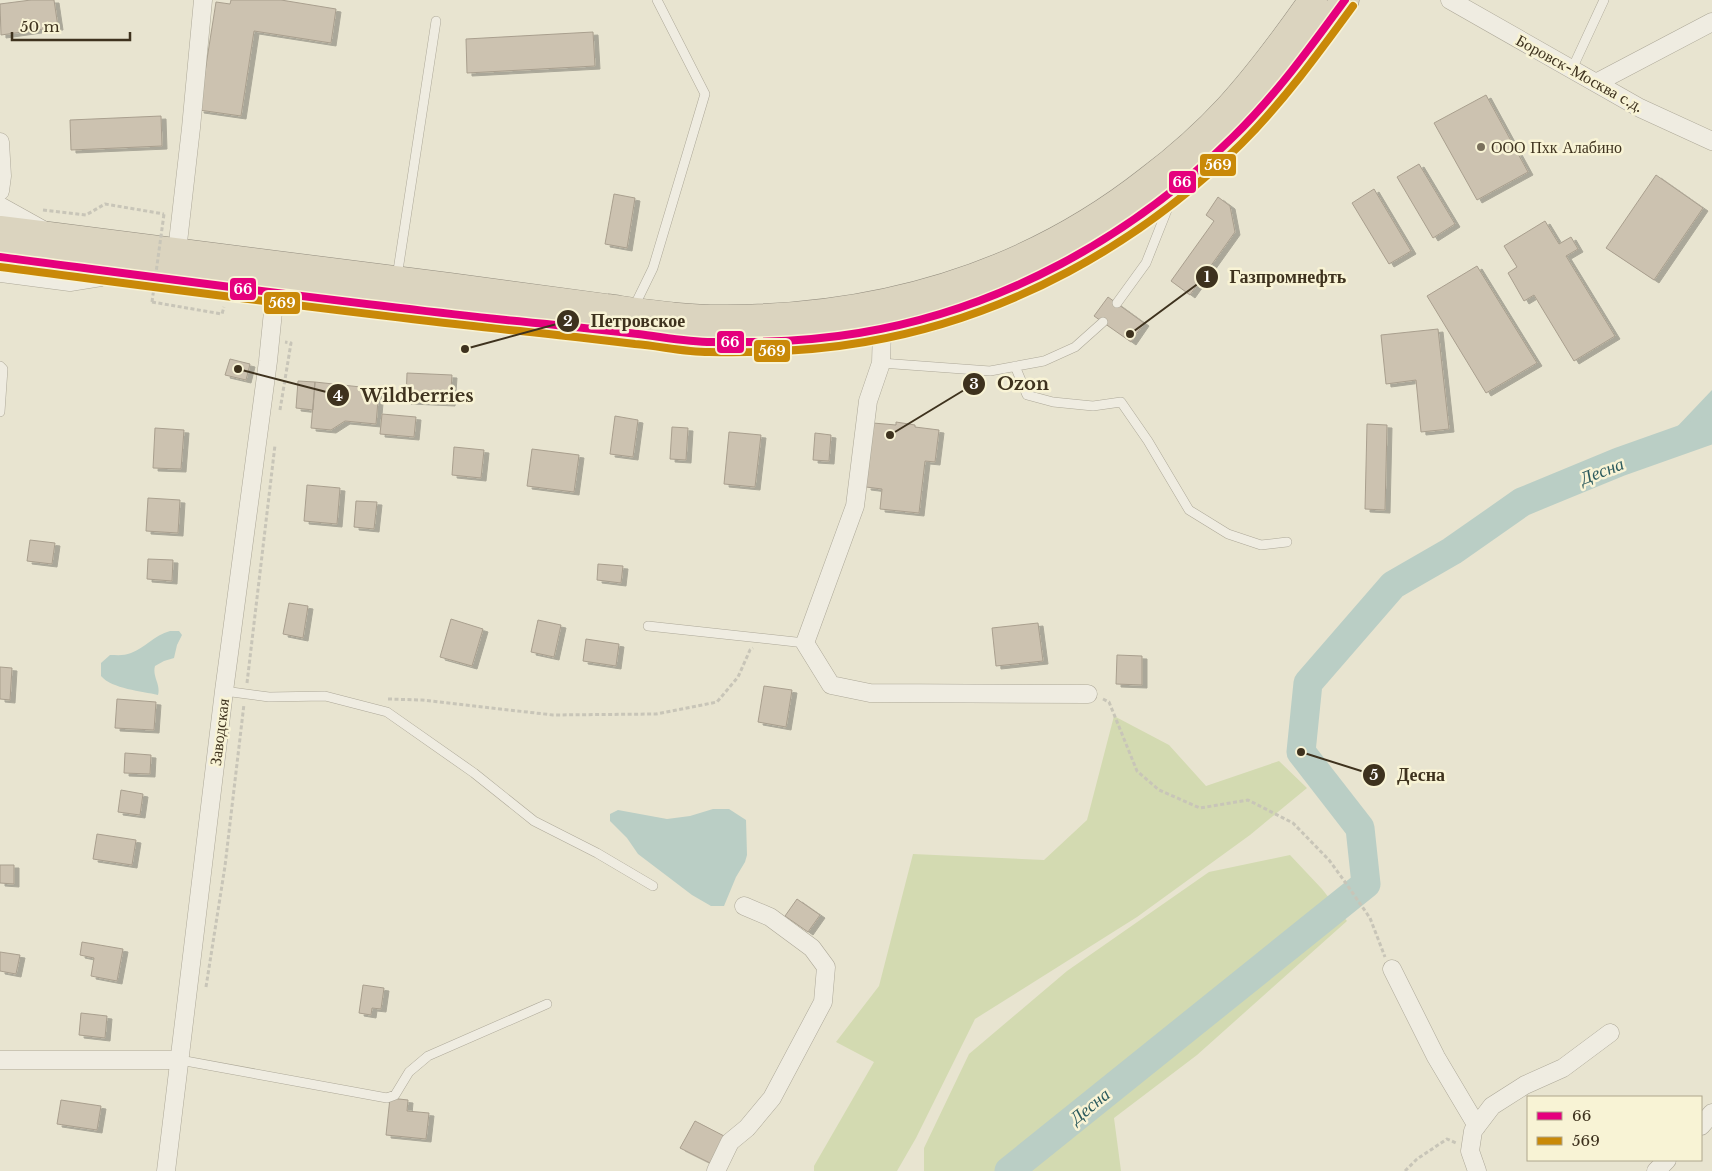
<svg xmlns="http://www.w3.org/2000/svg" width="1712" height="1171" viewBox="0 0 1712 1171" font-family="'Libre Baskerville',serif">
	<style>
		.green { fill: #d3dab1 }
		.water { fill: #bacec5 }
		.lines { fill: none; stroke-linecap: round; stroke-linejoin: round }
		.river { stroke: #bacec5; stroke-width: 29 }
		.building { fill: #ccc2b0; stroke: #a99f8e; filter: url(#shadow) }
		.lane-casing { stroke: #ada898; stroke-width: 10 }
		.street-casing { stroke: #ada898; stroke-width: 19 }
		.highway-casing { stroke: #938d7f; stroke-width: 29 }
		.path { stroke: #c8c5b8; stroke-width: 3; stroke-dasharray: 4 2.5; stroke-linecap: butt }
		.lane { stroke: #efece1; stroke-width: 9 }
		.street { stroke: #efece1; stroke-width: 18 }
		.highway { stroke: #dbd4bf; stroke-width: 28 }
		.path-bridge { stroke: #c8c5b8; stroke-width: 3; stroke-dasharray: 4 2.5; stroke-linecap: butt }
		.bus-1-casing { stroke: #f8f3d5; stroke-width: 11 }
		.bus-2-casing { stroke: #f8f3d5; stroke-width: 11 }
		.bus-1 { stroke: #e5007d; stroke-width: 8 }
		.bus-2 { stroke: #c98908; stroke-width: 8 }
		.poi-dot { fill: #7a705c; stroke: #f8f3d5; stroke-width: 2 }
		.labels { text-anchor: middle; stroke-width: 5; stroke-linejoin: round; paint-order: stroke }
		.street-label { font-size: 16px; fill: #3e321e; stroke: #f8f3d5 }
		.poi-label { font-size: 16px; fill: #3e321e; stroke: #f8f3d5; text-anchor: start }
		.water-label { font-size: 18px; font-style: italic; fill: #2c5b5e; stroke: #f8f3d5 }
		.leader { fill: none; stroke: #3e321e; stroke-width: 2 }
		.callout-dot { fill: #3e321e; stroke: #f8f3d5; stroke-width: 2 }
		.mark-label { font-size: 15px; text-anchor: middle; font-weight: bold; fill: #fff }
		.callout-label { font-size: 18px; text-anchor: middle; font-weight: bold; fill: #3e321e; stroke: #f8f3d5; stroke-width: 5; stroke-linejoin: round; paint-order: stroke }
		.line-badge { stroke: #f8f3d5; stroke-width: 2 }
		.badge-label { font-size: 14px; text-anchor: middle; font-weight: bold; fill: #fff }
	</style>
	<defs>
		<filter id="shadow"><feDropShadow dx="5" dy="3" stdDeviation="0" flood-color="#0004"/></filter>
	</defs>
	<rect width="100%" height="100%" fill="#e8e4d0"/>
	<path class="green" d="M1114 716 1169 745 1206 786 1279 761 1307 788 1250 835 1137 917 975 1019 916 1138 897 1171H814V1166L874 1062 836 1042 879 986 913 854 1044 860 1087 820Z
		M1290 855 1322 889 1347 921 1197 1055 1114 1118 1121 1171H924V1148L969 1054 1067 971 1209 872Z"/>
	<path class="water" d="M1712 390V429L1656 449 1711 391Z
		M170 631H179L182 635 177 645 174 658 164 661 155 666C152 677 161 684 158 695 142 691 112 689 101 676V663L110 655C117 655 124 656 131 653 145 648 154 635 170 631Z
		M713 809H729L746 820 747 855 745 862 736 877 724 906H711L692 895 638 854 627 838 610 821V814L618 810 667 819 690 816Z"/>
	<g class="lines">
		<path class="river" d="M1009 1171 1366 884 1360 828 1301 752 1308 683 1393 585 1452 551 1522 502 1619 462 1712 429"/>
	</g>
	<path class="building" d="M31 0H54L58 27 1 35 0 4Z
		M231 0H281L336 9 331 43 254 31 241 116 199 110 216 2 230 4Z
		M593 32 595 66 467 73 466 39Z
		M1486 95 1528 172 1477 200 1434 123Z
		M161 116 162 146 71 150 70 120Z
		M1419 164 1455 224 1433 238 1397 177Z
		M1656 175 1703 208 1654 280 1606 248Z
		M1374 189 1411 251 1389 264 1352 203Z
		M614 194 635 198 627 248 605 244Z
		M1218 197 1230 206 1235 232 1190 295 1171 281 1214 221 1206 215Z
		M1545 221 1559 244 1571 237 1578 249 1566 256 1615 336 1574 361 1534 295 1524 301 1508 273 1517 267 1504 246Z
		M1477 266 1537 363 1486 393 1427 296Z
		M1108 297 1144 323 1131 342 1094 316Z
		M1438 329 1449 429 1421 432 1416 380 1386 384 1381 335Z
		M230 359 250 364 246 380 225 375Z
		M407 373 452 375 450 403 406 401Z
		M298 381 315 382 313 410 296 408Z
		M315 382 379 389 376 424 345 421 331 430 311 428Z
		M382 414 416 417 414 437 380 434Z
		M615 416 638 420 633 457 610 454Z
		M896 422 915 425V427L939 430 935 462 925 461 919 513 880 509 882 489 866 487 873 423 896 425Z
		M1367 424 1387 425 1385 510 1365 509Z
		M672 427 688 428 686 460 670 459Z
		M155 428 184 430 181 469 153 468Z
		M729 432 761 435 755 487 724 484Z
		M815 433 831 435 829 461 813 460Z
		M454 447 484 450 481 478 452 475Z
		M532 449 579 455 574 492 527 486Z
		M307 485 340 488 337 524 304 521Z
		M148 498 180 500 178 533 146 531Z
		M356 501 377 502 374 529 354 527Z
		M30 540 55 543 52 564 27 561Z
		M148 559 173 560 172 581 147 579Z
		M598 564 623 566 621 583 597 580Z
		M289 603 308 606 303 638 283 634Z
		M451 619 483 629 472 666 440 657Z
		M538 620 561 625 554 657 531 652Z
		M1038 623 1043 661 996 666 992 628Z
		M586 639 619 644 616 666 583 661Z
		M1117 655 1142 656V685L1116 684Z
		M0 667 12 668 10 700 0 699Z
		M764 686 792 690 786 727 758 722Z
		M117 699 156 702 154 730 115 728Z
		M125 753 151 755 150 774 124 773Z
		M121 790 143 794 140 815 118 812Z
		M97 834 136 840 132 865 93 859Z
		M0 865H14V884L0 883Z
		M797 899 820 915 808 932 785 916Z
		M82 942 123 949 117 981 91 976 94 958 80 955Z
		M0 952 20 955 16 974 0 971Z
		M363 985 384 988 381 1009 372 1008 371 1015 359 1013Z
		M81 1013 107 1016 105 1038 79 1035Z
		M390 1098 408 1100 407 1111 429 1113 426 1139 386 1135Z
		M61 1100 101 1106 97 1130 57 1124Z
		M695 1121 726 1137 712 1164 680 1148Z"/>
	<g class="lines">
		<g class="lane-casing">
			<path id="lane" d="M1572 69 1604 0
				M397 277 436 21
				M1117 303 1146 263 1169 205
				M633 309 653 268 705 94 657 0
				M881 363 990 371 1044 361 1075 347 1103 322
				M0 366 3 369 0 412
				M1015 366 1027 395 1053 402 1093 406 1121 402 1148 441 1189 510 1228 534 1261 545 1287 542
				M648 626 805 643
				M224 691 269 697 325 696 387 712 474 773 534 821 597 853 653 886
				M180 1060 387 1098 395 1095 409 1072 428 1056 547 1004"/>
		</g>
		<g class="street-casing">
			<path id="street" d="M1450 0 1640 108 1712 141
				M1596 83 1712 22
				M0 142 2 176 0 191
				M0 206 45 231
				M177 251 191 128 203 0
				M0 273 70 282 101 277
				M882 329 881 363 868 401 855 506 805 643 831 685 870 693 1088 694
				M1392 969 1436 1057 1477 1126
				M0 1060H180
				M1701 1126 1712 1113
				M166 1171 224 691 268 361 275 292
				M716 1171 730 1142 747 1128 772 1098 823 1002 826 967 812 948 770 917 744 906
				M1477 1171 1470 1151 1473 1131 1492 1106 1525 1085 1563 1068 1610 1033
				M1656 1171 1667 1160"/>
		</g>
		<g class="highway-casing">
			<path id="highway" d="M0 230C150 248 300 267 449 287 502 294 554 301 606 308 644 313 689 320 728 319 884 318 1026 277 1149 180 1178 158 1205 134 1229 108 1260 74 1287 37 1313 0
				M0 257C164 278 327 300 491 318 540 323 589 329 638 334 665 337 693 343 719 342 773 342 828 340 881 329 1002 306 1128 238 1217 153 1266 108 1306 54 1345 0"/>
		</g>
		<path class="path" d="M43 210 86 215 105 204 164 214
			M152 302 222 314 224 307
			M280 410 291 343 285 342
			M247 683 275 445
			M388 699 422 700 553 715 656 714 717 702 738 677 750 650 753 648
			M1103 699 1109 702 1137 771 1159 790 1200 808 1248 800 1293 823 1329 860 1345 882 1370 918 1385 957
			M206 987 225 866 244 704
			M1405 1171 1417 1159 1447 1139 1456 1143"/>
		<use href="#lane" class="lane"/>
		<use href="#street" class="street"/>
		<use href="#highway" class="highway"/>
		<path class="path-bridge" d="M152 302 164 214"/>
		<g class="bus-1-casing">
			<path id="bus-1" d="M0 257C169 279 337 302 506 320 550 324 594 329 638 334 663 337 687 342 712 342 761 343 811 341 859 333 1000 310 1132 237 1233 137 1275 96 1310 48 1345 0"/>
		</g>
		<g class="bus-2-casing">
			<path id="bus-2" d="M0 267C170 289 339 312 509 330 551 334 593 339 635 344 660 346 684 352 709 352 761 353 814 351 865 342 1007 318 1139 245 1241 144 1283 102 1318 54 1353 6"/>
		</g>
		<use href="#bus-1" class="bus-1"/>
		<use href="#bus-2" class="bus-2"/>
	</g>
	<circle class="poi-dot" cx="1481" cy="147" r="5"/>
	<g class="labels">
		<g class="street-label">
			<text transform="translate(1580 73) rotate(29)" y="6">Боровск-Москва с.д.</text>
			<text transform="translate(219 732) rotate(-83)" y="6">Заводская</text>
		</g>
		<g class="poi-label">
			<text x="1491" y="153">ООО Пхк Алабино</text>
		</g>
		<g class="water-label">
			<text transform="translate(1602 471) rotate(-21)" y="6">Десна</text>
			<text transform="translate(1090 1106) rotate(-39)" y="6">Десна</text>
		</g>
	</g>
	<path class="leader" d="M1130 334L1207 277M465 349L568 321M890 435L974 384M238 369L338 395M1301 752L1374 775"/>
	<g class="callout-dot">
		<circle cx="1130" cy="334" r="5"/>
		<circle cx="465" cy="349" r="5"/>
		<circle cx="890" cy="435" r="5"/>
		<circle cx="238" cy="369" r="5"/>
		<circle cx="1301" cy="752" r="5"/>
		<circle cx="1207" cy="277" r="12"/>
		<circle cx="568" cy="321" r="12"/>
		<circle cx="974" cy="384" r="12"/>
		<circle cx="338" cy="395" r="12"/>
		<circle cx="1374" cy="775" r="12"/>
	</g>
	<g class="mark-label">
		<text x="1207" y="282">1</text>
		<text x="568" y="326">2</text>
		<text x="974" y="389">3</text>
		<text x="338" y="401">4</text>
		<text x="1374" y="780">5</text>
	</g>
	<g class="callout-label">
		<text x="1288" y="283">Газпромнефть</text>
		<text x="638" y="327">Петровское</text>
		<text x="1023" y="390">Ozon</text>
		<text x="417" y="402">Wildberries</text>
		<text x="1421" y="781">Десна</text>
	</g>
	<g class="line-badge">
		<rect x="1199" y="153" width="38" height="24" rx="5" fill="#c98908"/>
		<rect x="1168" y="170" width="29" height="24" rx="5" fill="#e5007d"/>
		<rect x="229" y="277" width="28" height="24" rx="5" fill="#e5007d"/>
		<rect x="263" y="291" width="38" height="24" rx="5" fill="#c98908"/>
		<rect x="716" y="330" width="29" height="24" rx="5" fill="#e5007d"/>
		<rect x="753" y="339" width="38" height="24" rx="5" fill="#c98908"/>
	</g>
	<g class="badge-label">
		<text x="1218" y="170">569</text>
		<text x="1182" y="187">66</text>
		<text x="243" y="294">66</text>
		<text x="282" y="308">569</text>
		<text x="730" y="347">66</text>
		<text x="772" y="356">569</text>
	</g>
	<rect x="1527" y="1096" width="175" height="65" fill="#f8f3d5" stroke="#aea68c"/>
	<rect x="1537" y="1112" width="25" height="8" fill="#e5007d" stroke="#aea68c"/>
	<text x="1572" y="1121" font-size="15" fill="#3e321e">66</text>
	<rect x="1537" y="1137" width="25" height="8" fill="#c98908" stroke="#aea68c"/>
	<text x="1572" y="1146" font-size="15" fill="#3e321e">569</text>
	<path d="M12 32v8h118v-8" fill="none" stroke="#3e321e" stroke-width="2.5"/>
	<text x="20" y="32" font-size="15" fill="#3e321e" stroke="#f8f3d5" stroke-width="4" paint-order="stroke">50 m</text>
</svg>
